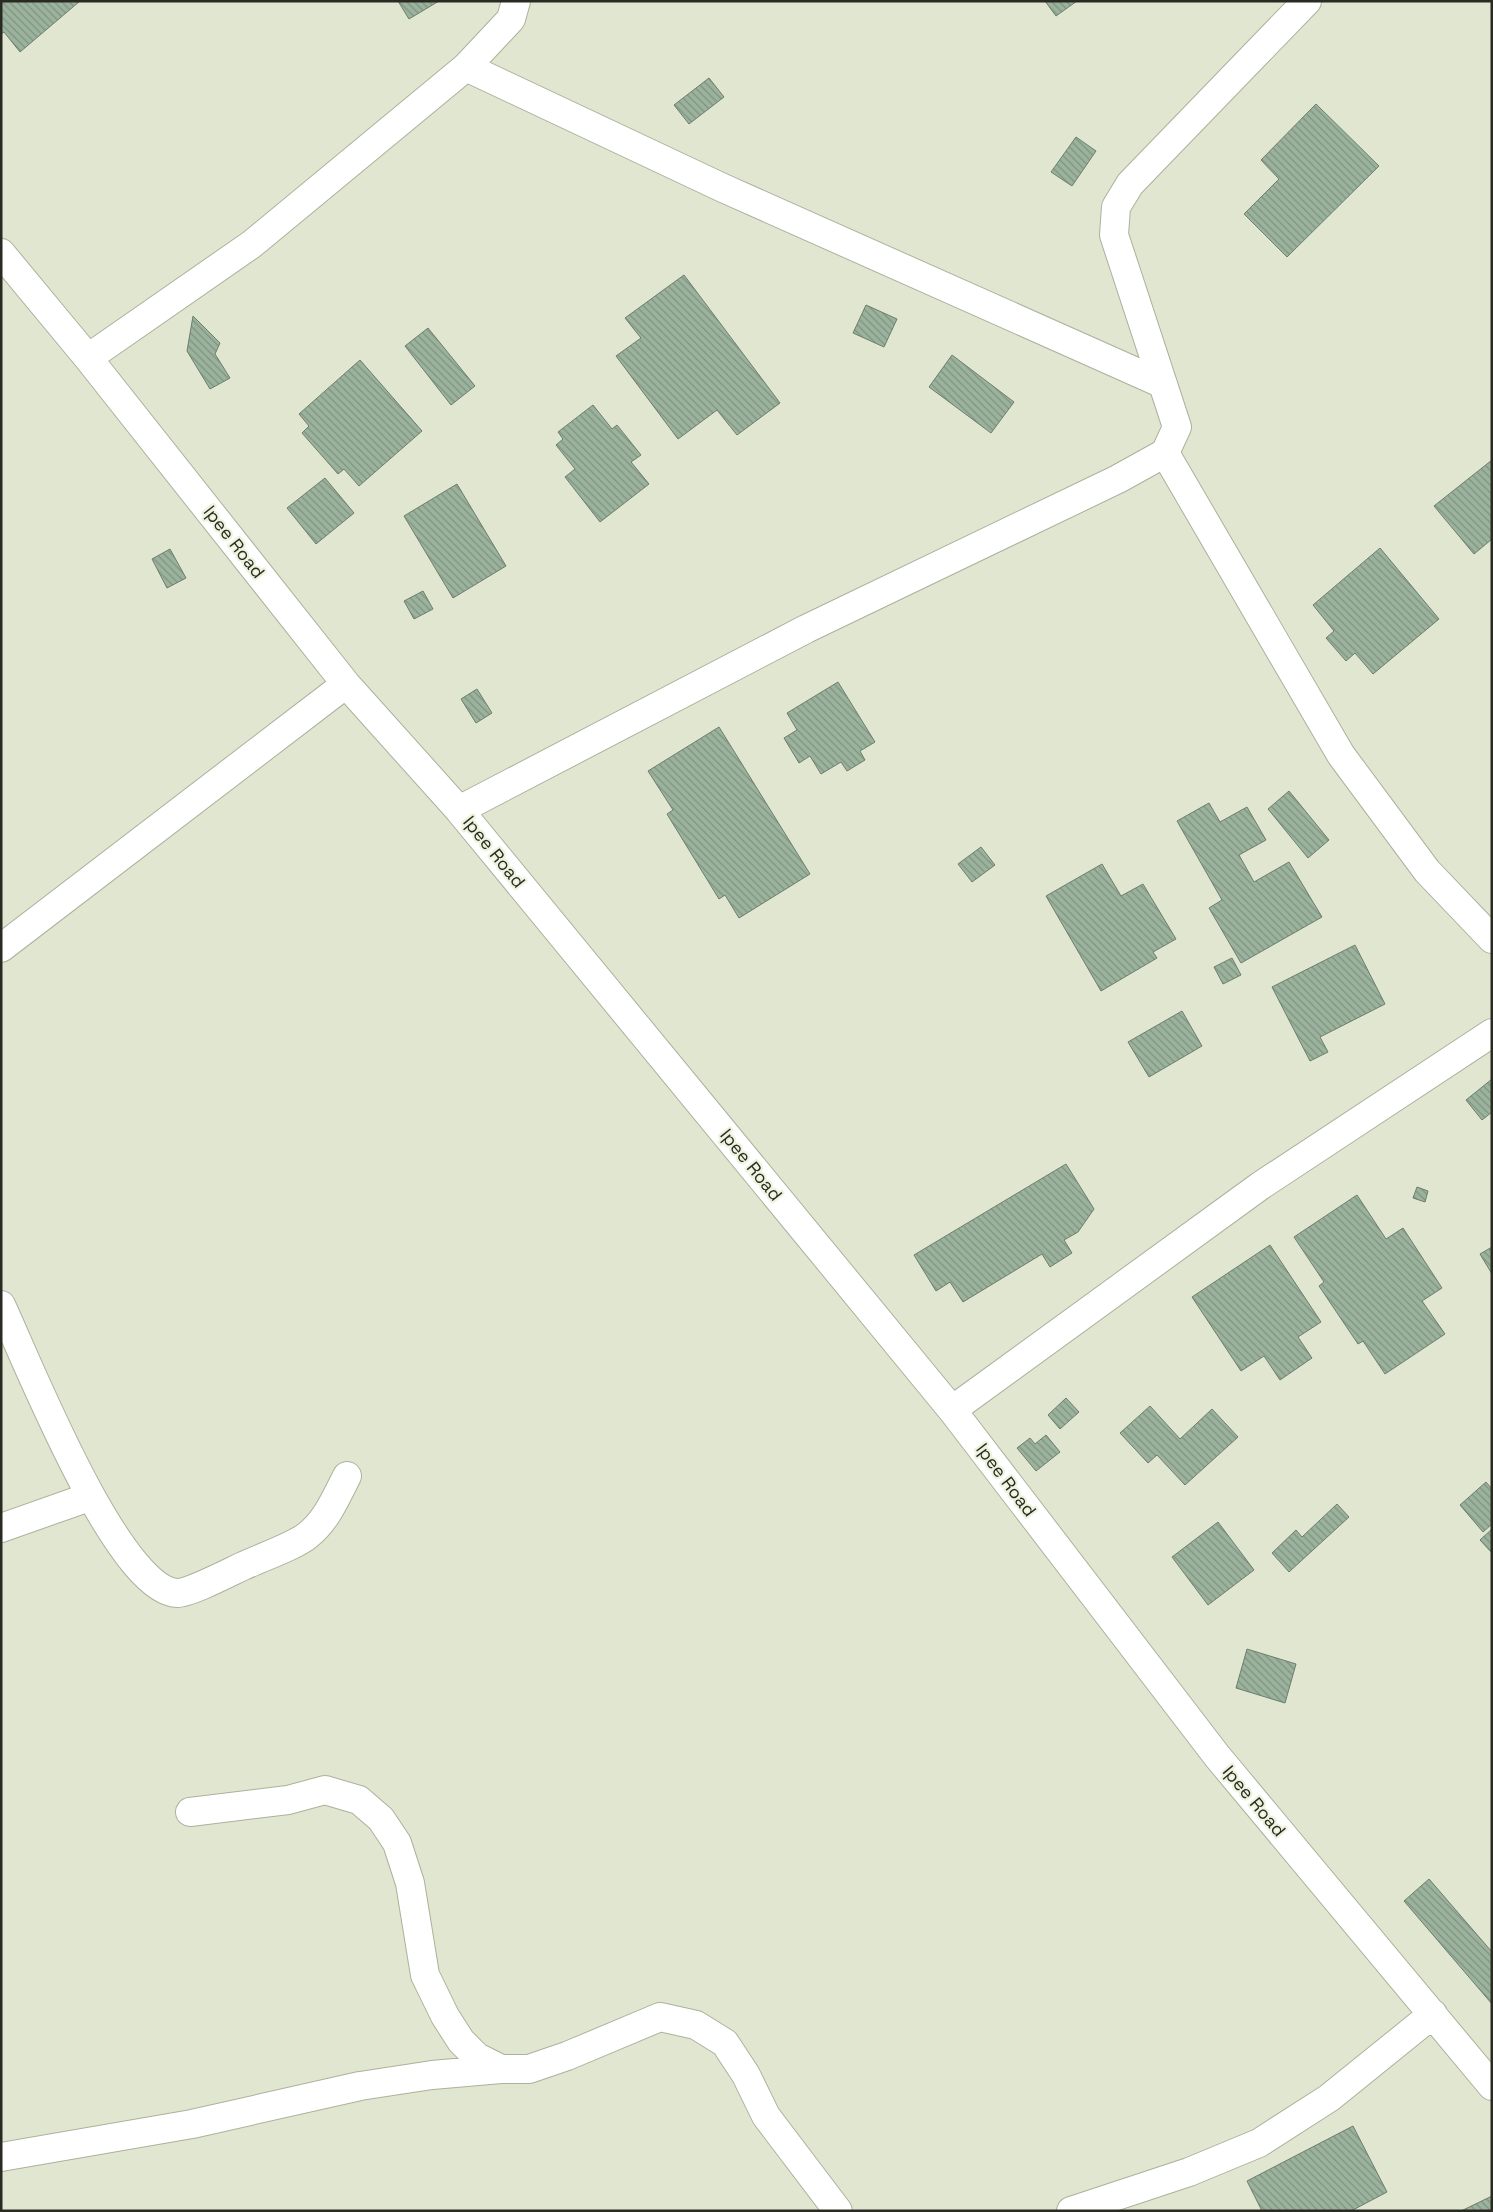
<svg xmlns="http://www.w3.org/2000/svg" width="1493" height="2212" viewBox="0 0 1493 2212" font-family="'Space Grotesk',sans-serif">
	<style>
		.building { fill: url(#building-back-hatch); stroke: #6d7d6e }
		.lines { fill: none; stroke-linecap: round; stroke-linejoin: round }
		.minor-casing { stroke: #acb19c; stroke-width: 30 }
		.minor { stroke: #fff; stroke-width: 28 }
		.labels { text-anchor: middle; stroke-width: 4.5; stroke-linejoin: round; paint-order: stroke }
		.street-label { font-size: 18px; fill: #292b23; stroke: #eef3de }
	</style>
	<defs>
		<pattern id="building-back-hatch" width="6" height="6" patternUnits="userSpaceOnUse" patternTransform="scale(1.25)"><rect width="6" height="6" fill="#9bb39d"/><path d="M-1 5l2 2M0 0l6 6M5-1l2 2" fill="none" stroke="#7e9280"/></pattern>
	</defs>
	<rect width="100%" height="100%" fill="#e1e6d1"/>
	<path class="building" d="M1 1H80L20 52 4 32 1 34Z
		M398 1H439L409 19Z
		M1045 1H1077L1056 16Z
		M709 78 724 97 689 124 674 105Z
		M1316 104 1379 166 1287 257 1244 214 1279 179 1261 160Z
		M1076 137 1096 151 1072 186 1051 172Z
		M684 275 780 403 737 435 717 410 678 439 616 356 641 338 625 318Z
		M866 305 897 319 884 347 853 333Z
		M193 316 220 343 215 354 230 378 210 389 187 351Z
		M428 328 475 386 451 405 405 346Z
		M952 355 1014 402 991 433 929 387Z
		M360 360 422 431 359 486 344 469 338 474 302 433 309 426 299 414Z
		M593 405 612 429 617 425 641 455 631 462 649 484 600 522 565 477 575 469 556 445 563 439 558 432Z
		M1492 460V539L1474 554 1434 506Z
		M325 478 354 513 316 544 287 508Z
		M457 484 506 566 453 598 404 516Z
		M1380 548 1439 619 1373 674 1355 653 1346 661 1326 638 1334 631 1313 605Z
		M170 549 186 578 167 588 152 559Z
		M423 591 433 609 414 619 404 601Z
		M838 682 875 742 860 751 865 760 847 771 841 762 821 774 810 756 799 763 784 738 797 730 787 713Z
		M477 689 492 713 476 723 461 699Z
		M719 727 810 874 739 918 725 895 719 899 667 814 673 810 648 771Z
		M1289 791 1329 840 1308 858 1268 809Z
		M1209 803 1220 822 1247 807 1266 840 1239 855 1254 882 1289 862 1322 917 1241 963 1209 908 1222 900 1177 821Z
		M981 847 995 865 972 882 958 864Z
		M1102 864 1121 896 1143 884 1176 939 1153 952 1157 958 1101 991 1046 896Z
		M1355 945 1385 1004 1320 1037 1328 1052 1310 1061 1272 987Z
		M1232 958 1241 975 1223 984 1214 967Z
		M1182 1011 1202 1046 1149 1077 1128 1042Z
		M1492 1079V1112L1482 1120 1466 1100Z
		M1066 1164 1094 1209 1078 1232 1064 1240 1072 1253 1050 1267 1042 1254 963 1302 950 1282 936 1291 914 1255Z
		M1417 1187 1428 1191 1425 1202 1413 1198Z
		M1357 1195 1386 1239 1403 1228 1442 1288 1422 1301 1445 1334 1385 1374 1363 1341 1358 1344 1319 1286 1324 1282 1294 1237Z
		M1270 1245 1321 1322 1298 1337 1312 1358 1280 1380 1264 1356 1241 1371 1192 1297Z
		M1492 1247V1274L1480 1254Z
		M1066 1398 1079 1412 1060 1429 1048 1415Z
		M1150 1406 1180 1439 1212 1409 1238 1437 1185 1485 1157 1455 1148 1463 1120 1433Z
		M1046 1435 1060 1452 1036 1471 1017 1448 1030 1438 1035 1444Z
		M1486 1482 1492 1489V1524L1483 1532 1460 1505Z
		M1337 1504 1349 1517 1289 1572 1272 1553 1296 1530 1302 1537Z
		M1218 1522 1254 1570 1208 1605 1172 1557Z
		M1492 1529V1553L1480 1540Z
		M1247 1649 1296 1664 1285 1703 1236 1688Z
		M1429 1879 1492 1952V2004L1404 1901Z
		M1353 2126 1387 2192 1351 2211H1262L1247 2181Z
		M1492 2196V2211H1461Z"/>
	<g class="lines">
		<g class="minor-casing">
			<path id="minor" d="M466 67 723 188 1163 384
				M1 253 88 358 346 684 459 810 952 1410 1217 1756 1492 2086
				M88 358 252 244 466 67 511 19 516 1
				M1165 453 1341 755 1427 871 1492 939
				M459 810 806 629 1118 479 1165 453 1177 427 1114 235 1116 207 1130 184 1307 1
				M1 948 346 684
				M1 1305C26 1358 117 1590 177 1593 190 1593 230 1572 243 1566 260 1558 295 1546 308 1535 327 1520 336 1497 347 1476
				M952 1410 1260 1186 1492 1033
				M1 1528 89 1497
				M190 1812 288 1800 325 1790 359 1800 381 1819 397 1843 410 1883 425 1975 445 2016 461 2041 477 2057 501 2069H529L567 2056 660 2017 696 2025 725 2043 746 2075 766 2116 838 2211
				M1 2157 192 2124 360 2086 432 2075 501 2069
				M1071 2211 1189 2172 1259 2143 1329 2098 1433 2014"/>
		</g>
		<use href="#minor" class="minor"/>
	</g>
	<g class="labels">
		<g class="street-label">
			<text transform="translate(234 542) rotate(52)" y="6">Ipee Road</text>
			<text transform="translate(494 852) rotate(51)" y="6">Ipee Road</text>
			<text transform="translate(751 1165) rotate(51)" y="6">Ipee Road</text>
			<text transform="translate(1006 1480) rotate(53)" y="6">Ipee Road</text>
			<text transform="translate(1254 1801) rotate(50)" y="6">Ipee Road</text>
		</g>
	</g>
	<rect width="1493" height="2212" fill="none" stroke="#292b23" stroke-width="5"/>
</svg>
